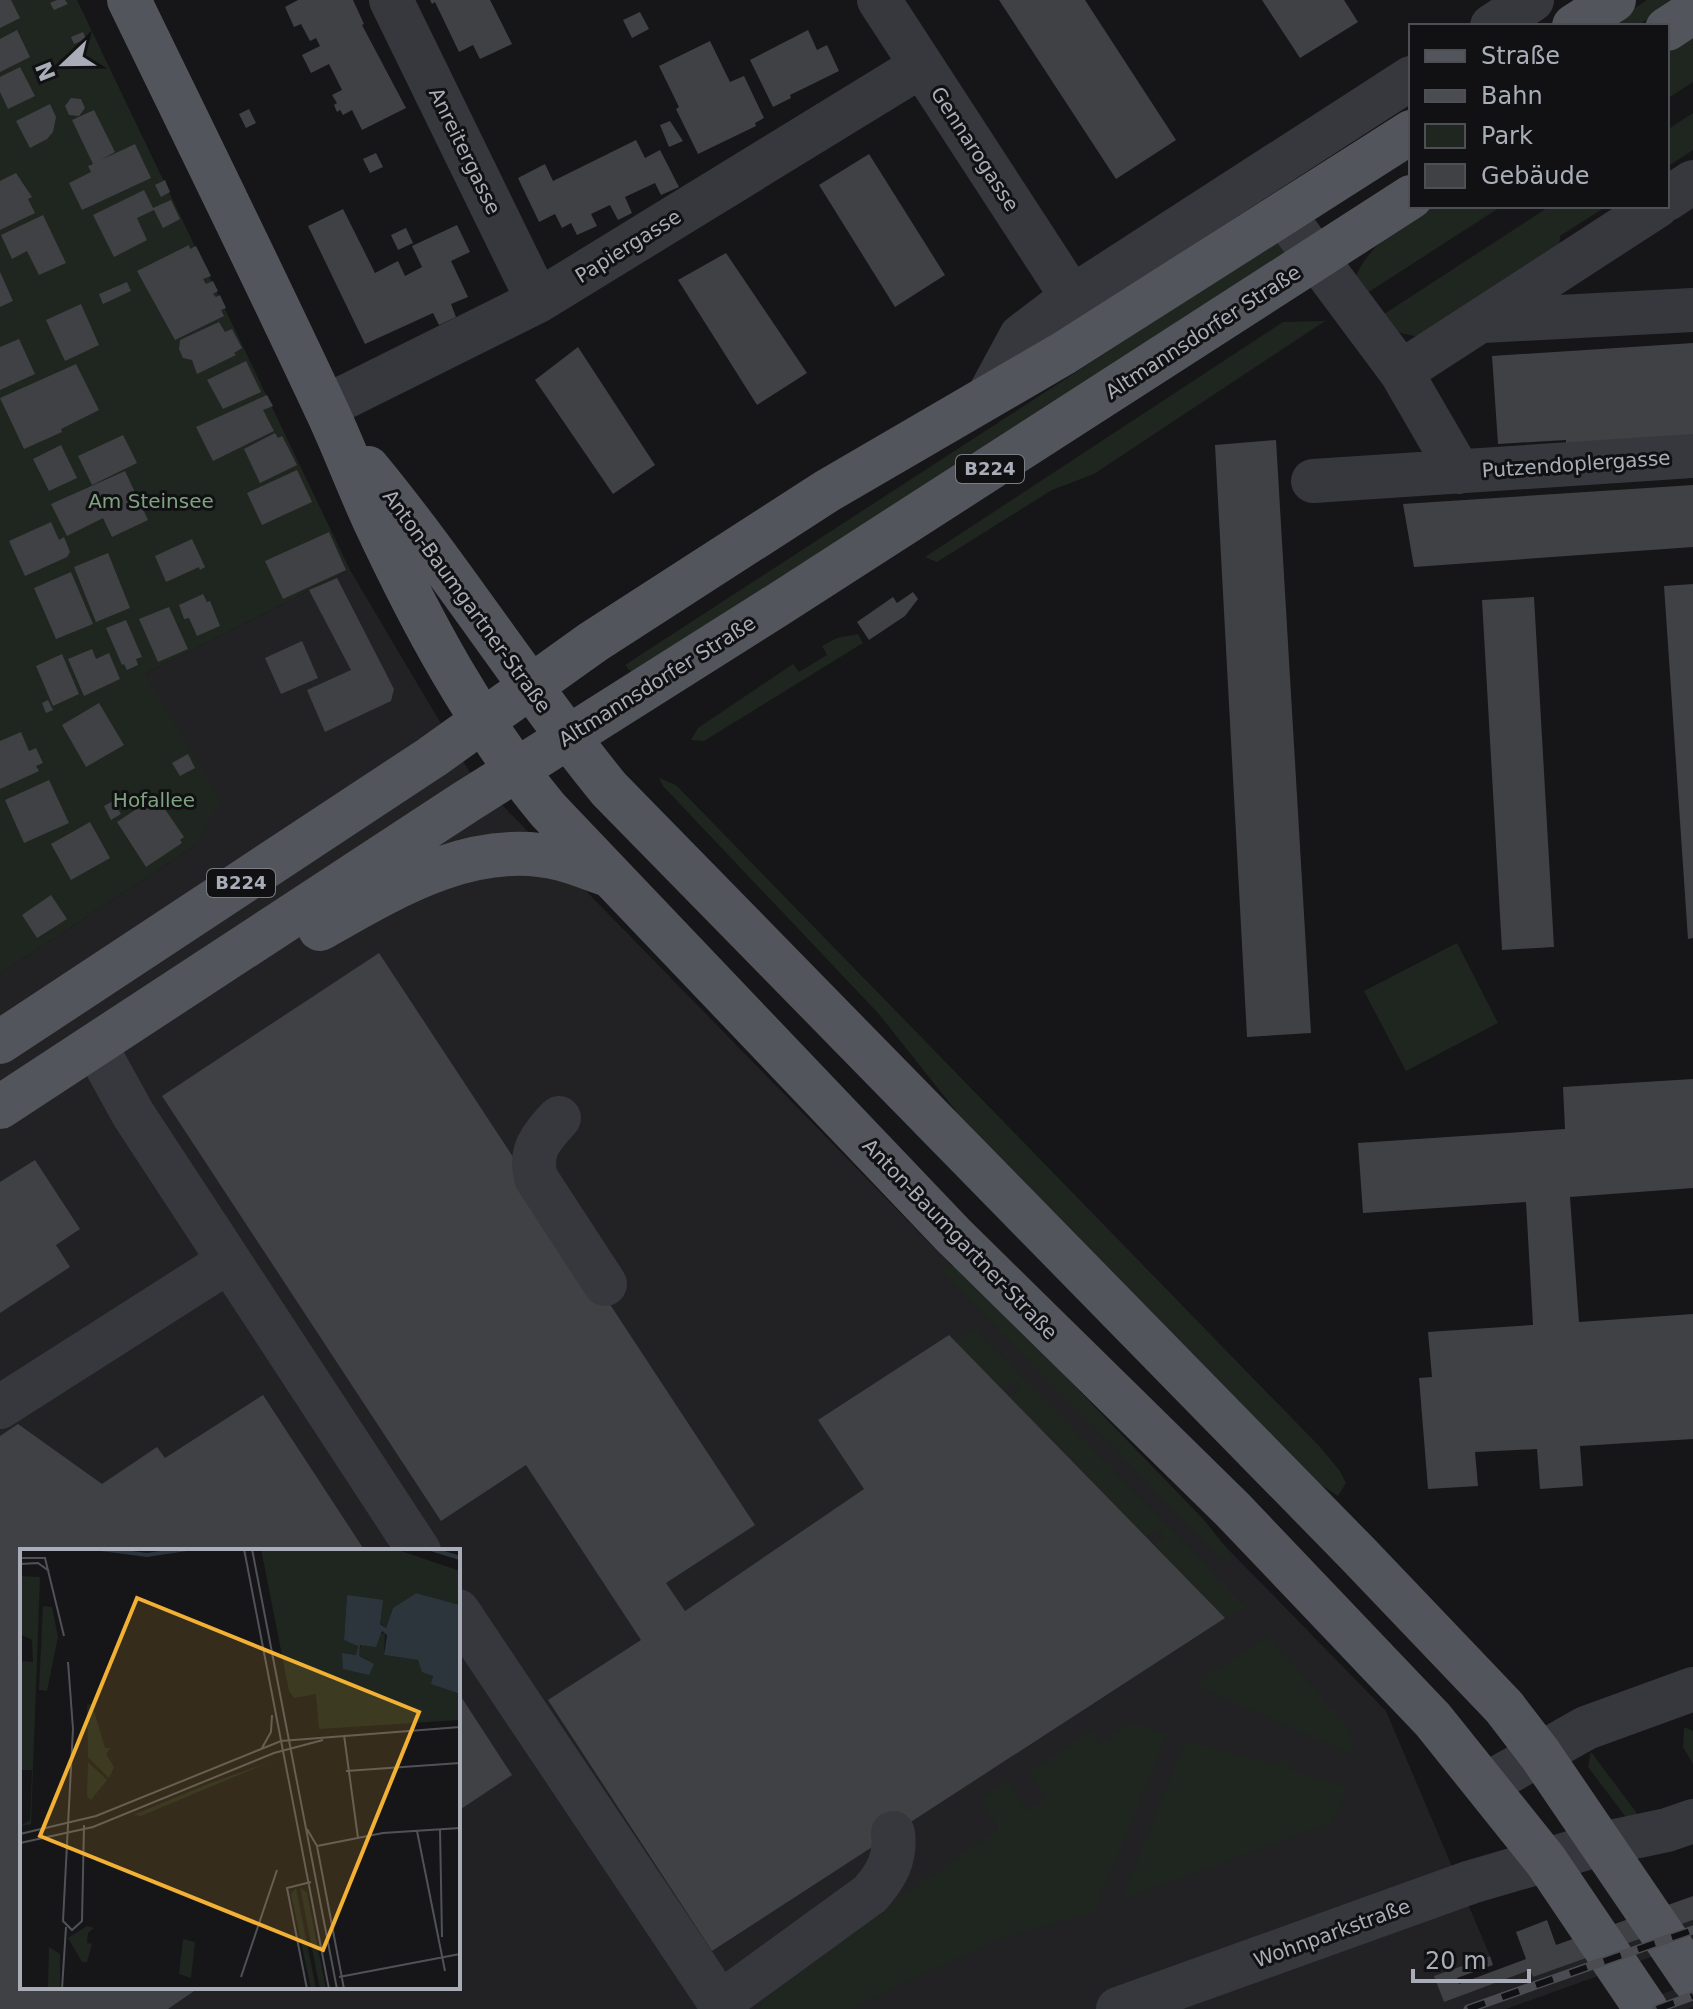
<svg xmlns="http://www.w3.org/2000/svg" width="1693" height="2009" viewBox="0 0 1693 2009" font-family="'DejaVu Sans',sans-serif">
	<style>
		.built { fill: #222225; fill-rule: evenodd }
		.green { fill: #1e261f }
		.building { fill: #404145 }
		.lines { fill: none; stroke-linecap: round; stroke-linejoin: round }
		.minor { stroke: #37383d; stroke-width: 44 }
		.major { stroke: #53555c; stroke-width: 44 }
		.rail-casing { stroke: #4a4c52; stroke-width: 9 }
		.rail { stroke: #111113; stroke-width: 6; stroke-dasharray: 18; stroke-linecap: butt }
		.labels { text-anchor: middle; stroke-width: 6; stroke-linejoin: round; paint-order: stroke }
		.shield { fill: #111113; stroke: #7b7e86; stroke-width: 2 }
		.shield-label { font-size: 18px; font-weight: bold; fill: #a8adb8 }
		.street-label { font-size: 20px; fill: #a8adb8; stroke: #111113 }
		.park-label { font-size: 20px; fill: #7fa381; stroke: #111113 }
		.inset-river { fill: none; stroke: #2c353c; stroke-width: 4 }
		.inset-road { fill: none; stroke: #505258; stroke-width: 2 }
		.view { fill: #f2b134; fill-opacity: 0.15; stroke: #f2b134; stroke-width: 4 }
		.inset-edge { fill: none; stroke: #a8adb8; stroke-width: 4 }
	</style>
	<rect width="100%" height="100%" fill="#161618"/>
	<path class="built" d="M350 570 469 771 1386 1711 1490 1956 1435 1976 1444 2001 1530 1970 1533 1977 1693 1920V1942L1506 2009H0V974L194 846 145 674ZM22 1551H458V1987H22Z
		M1693 1983V2007L1688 2009H1620Z"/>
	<path class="green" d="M0 0H77L350 570 145 674 221 801 194 846 0 974Z
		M1647 0H1676L1637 26H1607Z
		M1693 36V82L1667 99V53Z
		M1693 113V150L1667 167V130Z
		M1433 206H1502L1364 295 1355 279C1369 242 1402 226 1433 206Z
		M1550 206H1607L1560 236 1559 251 1425 338C1408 335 1389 332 1378 318Z
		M1281 239 1291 253 633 674 625 665Z
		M1325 321 1094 474 1052 490 937 562 925 557 1283 322Z
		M858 634 863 643 704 741 691 740 698 728 793 664 799 672 827 655 822 646 837 638Z
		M659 778 676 785 1320 1447 1340 1471 1346 1483 1338 1496 1303 1473 960 1116 878 1013 663 786Z
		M1457 943 1498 1023 1406 1071 1364 991Z
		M950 1265 964 1271 1205 1521 1223 1544 1232 1562 1220 1558 940 1269Z
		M975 1328 1246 1607 1225 1618 1152 1545 1164 1538 1159 1529 1145 1537 1008 1397 1020 1389 1015 1382 1001 1389 954 1342Z
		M1269 1636 1350 1731 1355 1756 1199 1687 1200 1680Z
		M1132 1723 1168 1734 1094 1912 997 1940 850 2009H758L773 1984 999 1829 980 1799 1008 1781 1027 1811 1046 1797 1029 1772 1092 1731 1100 1744Z
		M1684 1727 1693 1731V1764L1683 1747Z
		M1185 1741 1273 1764 1282 1759 1288 1761 1293 1771 1348 1788 1333 1822 1121 1900Z
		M1591 1752 1642 1820 1632 1819 1625 1816 1588 1767Z"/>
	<path class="building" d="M0 0H11L20 18 0 28Z
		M57 0H65L68 4 54 10 50 3Z
		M298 0H353L364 24 362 25 406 108 362 130 352 110 343 115 340 110 337 112 334 105 337 103 332 95 342 90 329 64 311 73 302 55 320 46 316 38 310 41 301 24 294 27 285 7Z
		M430 0H490L512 44 480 59 473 45 459 52 435 2 432 4Z
		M999 0H1085L1176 140 1116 179Z
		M1262 0H1344L1358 22 1300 58Z
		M640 12 649 29 632 38 623 20Z
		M17 30 30 57 0 72V39Z
		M808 30 817 50 827 45 839 71 790 95 791 98 773 107 750 60Z
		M83 32 86 39 74 44 71 37Z
		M710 41 730 82 744 76 764 118 755 123 756 126 698 154 676 109 679 107 659 66Z
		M20 67 35 96 8 109 0 92V77Z
		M71 98 81 99 85 108 79 116 69 115 65 106Z
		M50 104 56 117 53 132 47 139 30 148 16 121Z
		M249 109 256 123 246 128 239 114Z
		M94 110 115 152 101 160 135 144 151 178 82 210 69 183 91 172 88 166 93 164 72 120Z
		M670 121 683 141 669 147 660 125Z
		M636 140 645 158 660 150 679 187 661 195 655 183 625 197 632 213 618 220 610 205 591 214 597 226 577 235 571 223 562 228 555 214 539 222 518 178 545 164 553 181Z
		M376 153 383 167 370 173 363 159Z
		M869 154 945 275 895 307 819 185Z
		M16 173 32 197 28 199 35 213 0 230V181Z
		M165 180 170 192 161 197 155 185Z
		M144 190 153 208 171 200 180 219 163 228 154 210 137 218 147 240 114 257 93 215Z
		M343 209 375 273 398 261 405 276 422 267 412 246 457 225 470 252 451 261 468 297 451 304 456 317 439 325 433 313 365 344 308 226Z
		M43 215 66 263 39 275 27 251 12 259 1 235Z
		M406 228 413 243 398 250 391 235Z
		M189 245 190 249 196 246 211 276 203 279 206 284 213 281 218 291 213 294 216 297 220 295 226 308 221 310 224 316 175 340 137 271Z
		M726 253 807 373 757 405 678 280Z
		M0 272 13 301 0 307Z
		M127 282 131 291 103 304 99 294Z
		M81 304 99 345 65 361 46 320Z
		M219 322 225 332 232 329 242 348 234 353 236 355 197 374 192 360 183 358 179 349 180 340Z
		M19 339 35 374 0 390V347Z
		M1693 343V444L1566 452V440L1498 444 1492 356Z
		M578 347 655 465 613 494 535 380Z
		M246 361 261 392 223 409 207 380Z
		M76 364 99 410 61 429 62 432 24 449 0 398Z
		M267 395 273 406 263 410 274 431 213 461 196 427Z
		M275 433 278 438 282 436 297 465 260 483 244 449Z
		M123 435 137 463 92 485 78 456Z
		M1276 440 1311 1033 1247 1037 1215 445Z
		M61 445 77 478 49 491 33 459Z
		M297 470 312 502 262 525 247 493Z
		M125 471 148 520 112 537 103 518 67 536 51 504Z
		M1693 485V547L1414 567 1403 504Z
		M51 522 59 540 64 537 70 552 67 557 25 576 9 541Z
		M329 532 346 570 283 599 265 561Z
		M192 539 205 567 200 570 199 567 166 582 155 556Z
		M108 553 130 608 96 622 74 567Z
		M71 572 93 624 56 639 34 588Z
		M337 578 394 689 391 701 325 732 307 690 351 670 309 590Z
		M1693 584V938L1688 939 1664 586Z
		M913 592 918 599 905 616 869 640 857 622 893 597 897 603Z
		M203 594 207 602 210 601 220 626 197 636 189 618 184 619 179 605Z
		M1534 597 1554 947 1502 950 1482 600Z
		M169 607 188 649 158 662 139 619Z
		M126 620 142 657 136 659 138 665 127 670 124 664 122 665 106 628Z
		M302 641 318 678 281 694 265 658Z
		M92 649 96 659 109 653 120 679 84 696 68 659Z
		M62 654 79 694 53 706 36 666Z
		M48 700 53 710 46 713 42 703Z
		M99 703 124 745 86 767 62 725Z
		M21 732 29 751 36 748 43 763 36 766 39 771 0 789V741Z
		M188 754 195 768 180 776 172 763Z
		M49 780 69 823 24 843 5 800Z
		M153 798 155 801 158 799 184 837 180 840 182 843 146 867 117 822Z
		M113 801 121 814 111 820 104 806Z
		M90 822 110 858 71 880 51 844Z
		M51 895 67 919 37 938 22 915Z
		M379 953 755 1525 666 1583 685 1611 864 1489 818 1420 949 1335 1225 1618 712 1951 548 1700 641 1640 526 1465 441 1521 162 1096Z
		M1693 1079V1188L1570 1197 1579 1322 1693 1314V1439L1580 1446 1583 1486 1540 1489 1537 1449 1475 1452 1478 1486 1428 1489 1419 1378 1432 1377 1428 1332 1533 1325 1526 1202 1363 1213 1358 1143 1565 1129 1563 1087Z
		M35 1160 80 1229 56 1245 70 1267 0 1313V1182Z
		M263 1395 365 1551H22V1987H200L168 2009H0V1436L18 1424 102 1484 157 1447 165 1458Z
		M458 1692 512 1775 458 1811Z
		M1693 1896V1920L1533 1977 1530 1970 1444 2002 1434 1976 1490 1956 1493 1965 1457 1978 1459 1984 1526 1959 1516 1932 1547 1920 1556 1945Z"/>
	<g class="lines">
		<path class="minor" d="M391 0 538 301
			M879 0 1072 297
			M1492 26 1532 0
			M1667 199 1693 182
			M1284 215 1401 372 1657 206
			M1483 321 1693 310
			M1401 372 1459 472
			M988 397 1021 336 1072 297 1411 78
			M325 407 538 301 921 66
			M1313 481 1693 456
			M95 1045 133 1114 419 1551
			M559 1118C541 1138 529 1150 536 1178L605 1284
			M0 1407 229 1261
			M458 1611 724 2009
			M1487 1784 1586 1728 1693 1689
			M720 2003 870 1894C887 1875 896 1858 893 1833
			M1118 2009 1471 1882 1601 1844 1667 1830 1693 1821"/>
		<path class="major" d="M129 0C195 136 262 272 326 409 343 445 357 483 374 520 422 623 475 722 548 810L954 1236 1233 1510 1433 1720 1546 1861 1646 2009
			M1574 26 1614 0
			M1667 29 1693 12
			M368 468C453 571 524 685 609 789L1357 1553 1504 1707 1540 1754 1693 1979
			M320 929C392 888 475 837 561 859 577 863 593 870 608 875
			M0 1042 432 757 593 642 827 491 1064 353 1411 132
			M0 1107 464 803 776 606 1411 197"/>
		<g class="rail-casing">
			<path id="rail" d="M1468 2009 1693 1930
				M1657 2009 1693 1996"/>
		</g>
		<use href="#rail" class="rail"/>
	</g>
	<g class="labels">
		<g class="shield">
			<rect x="956" y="455" width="68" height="28" rx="6"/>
			<rect x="207" y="869" width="68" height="28" rx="6"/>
		</g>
		<g class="shield-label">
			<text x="990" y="475">B224</text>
			<text x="241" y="889">B224</text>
		</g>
		<g class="street-label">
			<text transform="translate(975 149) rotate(57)" y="7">Gennarogasse</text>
			<text transform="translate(465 151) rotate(64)" y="7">Anreitergasse</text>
			<text transform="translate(628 246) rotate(-32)" y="7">Papiergasse</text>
			<text transform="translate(1203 332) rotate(-33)" y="7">Altmannsdorfer Straße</text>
			<text transform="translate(1576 464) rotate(-4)" y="7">Putzendoplergasse</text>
			<text transform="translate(467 601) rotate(54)" y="7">Anton-Baumgartner-Straße</text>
			<text transform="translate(657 681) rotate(-32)" y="7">Altmannsdorfer Straße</text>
			<text transform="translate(960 1239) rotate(46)" y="7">Anton-Baumgartner-Straße</text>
			<text transform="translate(1332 1933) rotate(-20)" y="7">Wohnparkstraße</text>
		</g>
		<g class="park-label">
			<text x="151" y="508">Am Steinsee</text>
			<text x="154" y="807">Hofallee</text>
		</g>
	</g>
	<g transform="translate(20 1549)">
		<rect width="440" height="440" fill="#161618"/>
		<path d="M241 0H375L440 22V56L396 44 373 59 366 79 327 46 324 91 338 96 336 106 323 104 352 111 338 107 341 96 365 83 364 106 399 111 421 138 440 145V171L299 180 296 145 274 149 269 142ZM0 27 20 28 11 275 0 277 10 271 12 221H0V112L13 113 12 91 0 85ZM23 57 32 58 38 88 27 142 19 141ZM72 155 85 199H90L86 205 94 218 89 229 68 208 67 156ZM252 212 121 267 113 266 188 235ZM68 213 87 231 71 251 67 247ZM280 338 287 344 306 440H300ZM276 339 296 440H291L271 345ZM67 377 74 379 68 384 67 394 72 395 67 413H62L48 389ZM163 390 175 393 171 429 159 425ZM29 398 40 405V440H28Z" fill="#1e261f"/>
		<path d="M396 44 440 56V145L411 135 413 127 402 123 398 111 364 106 367 86 362 82 356 98 340 96 339 107 354 115 349 126 323 120 322 104 336 106 338 97 324 91 327 46 363 51 360 75 366 79 373 59Z" fill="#2c353c"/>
		<path class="inset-river" d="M81 0 127 6 167 0M411 0 440 9"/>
		<path class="inset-road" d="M224 0 309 440M232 0 317 440M0 9H25L44 87M0 15 18 14 29 22M48 113 53 180 43 372 52 381 62 372 64 276M324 186 338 289M242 199 251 183 252 166M326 222 440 214M287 280 297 297 324 440M420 280 422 388M397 282 425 422M0 285 76 267 261 192 440 178M0 294 73 278 254 204 303 191M297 297 363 284 440 279M221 428 257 321M319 428 440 405M42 440 46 378M287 440 267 339 291 333"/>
		<path class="view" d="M117 49 399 163 303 401 20 287Z"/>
		<rect width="440" height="440" class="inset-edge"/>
	</g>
	<rect x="1409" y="24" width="260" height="184" fill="#111113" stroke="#4d4f55" stroke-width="2"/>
	<rect x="1425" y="50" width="40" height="12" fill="#53555c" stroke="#4d4f55" stroke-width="2"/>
	<text x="1481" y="64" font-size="24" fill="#a8adb8">Straße</text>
	<rect x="1425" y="90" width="40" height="12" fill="#4a4c52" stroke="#4d4f55" stroke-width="2"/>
	<text x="1481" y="104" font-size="24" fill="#a8adb8">Bahn</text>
	<rect x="1425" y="124" width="40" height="24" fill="#1e261f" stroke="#4d4f55" stroke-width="2"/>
	<text x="1481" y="144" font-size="24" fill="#a8adb8">Park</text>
	<rect x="1425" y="164" width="40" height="24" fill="#404145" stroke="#4d4f55" stroke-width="2"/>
	<text x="1481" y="184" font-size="24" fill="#a8adb8">Gebäude</text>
	<g transform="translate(64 64) rotate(248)" stroke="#111113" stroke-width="6" paint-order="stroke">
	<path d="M0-6L14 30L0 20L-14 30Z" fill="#a8adb8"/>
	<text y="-12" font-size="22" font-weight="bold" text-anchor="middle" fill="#a8adb8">N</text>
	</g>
	<path d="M1413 1969v12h116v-12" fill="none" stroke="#a8adb8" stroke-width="4"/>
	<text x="1425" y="1969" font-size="24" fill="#a8adb8" stroke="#111113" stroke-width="6" paint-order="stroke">20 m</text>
</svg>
